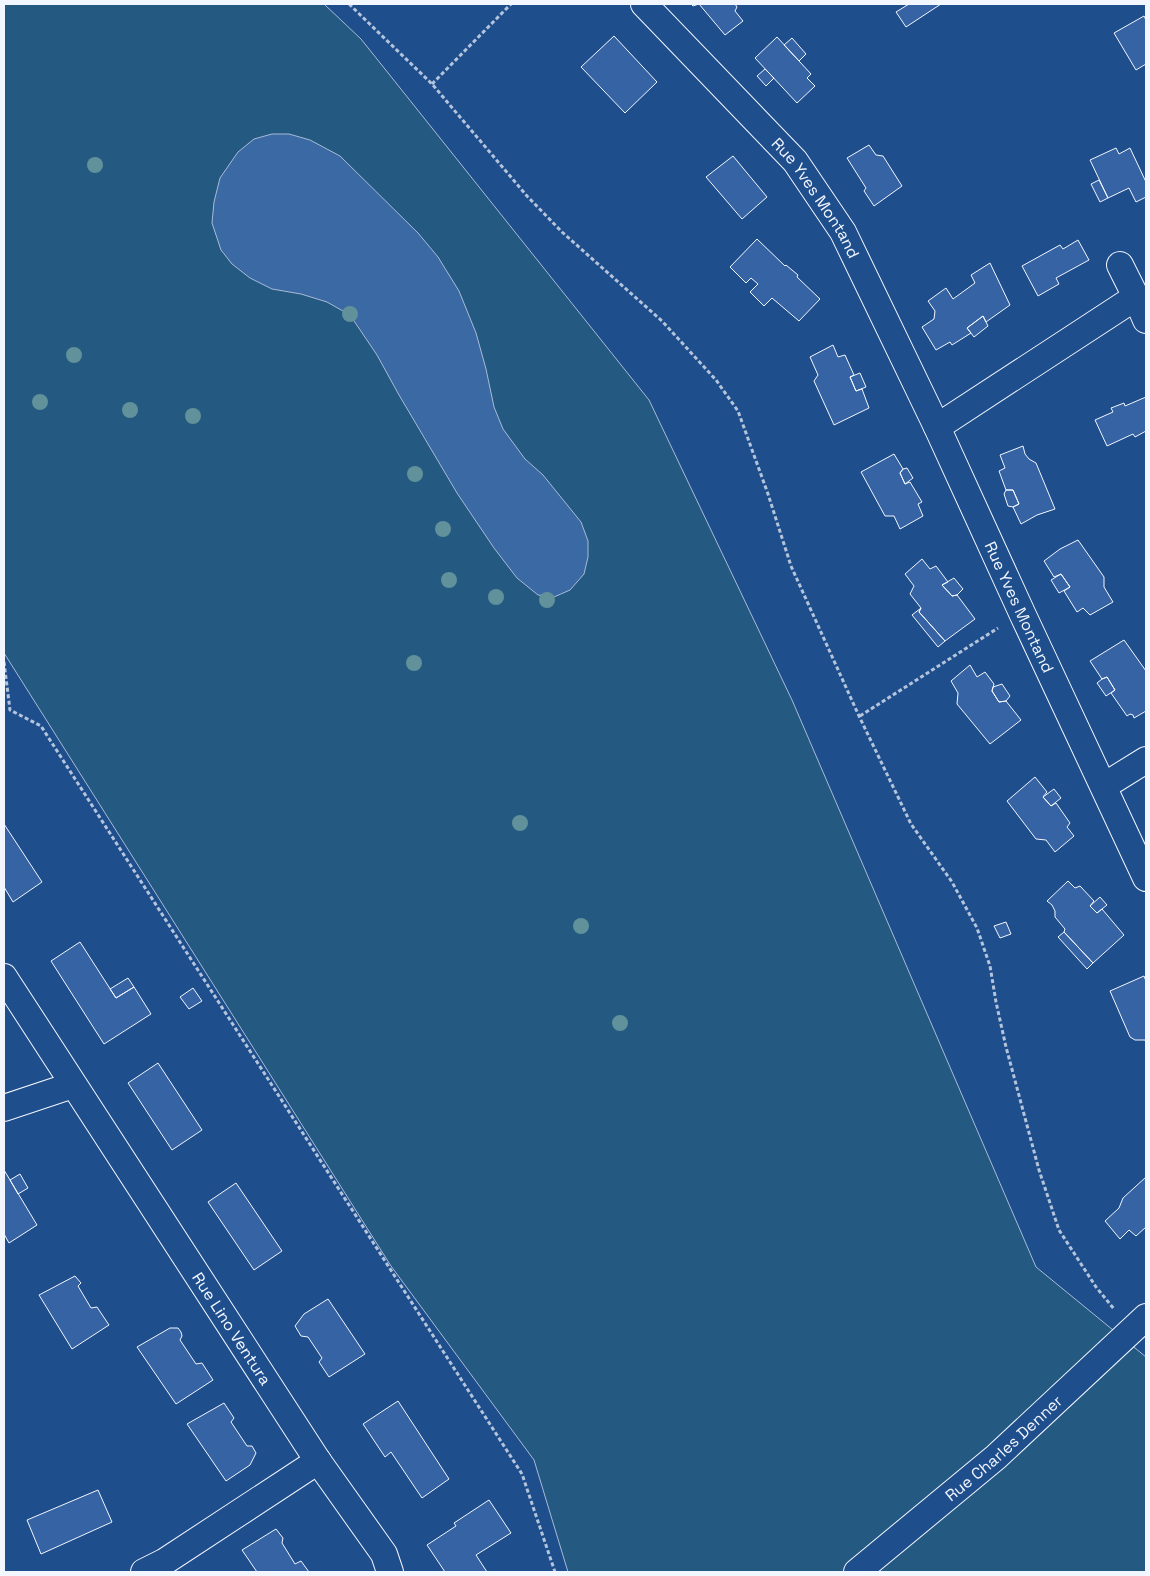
<svg xmlns="http://www.w3.org/2000/svg" width="1150" height="1576" viewBox="0 0 1150 1576" font-family="'Space Grotesk',sans-serif">
	<style>
		.green { fill: #245a82; stroke: #a8bbd7 }
		.water { fill: #3b69a3; stroke: #a8bbd7 }
		.building { fill: #3563a3; stroke: #f2f6ff }
		.lines { fill: none; stroke-linecap: round; stroke-linejoin: round }
		.minor-casing { stroke: #f2f6ff; stroke-width: 28 }
		.path { stroke: #b3c4dc; stroke-width: 3; stroke-dasharray: 4 2.5; stroke-linecap: butt }
		.minor { stroke: #1f4e8c; stroke-width: 26 }
		.tree { fill: #61919a }
		.labels { text-anchor: middle; stroke-width: 4; stroke-linejoin: round; paint-order: stroke }
		.street-label { font-size: 16px; fill: #f2f6ff; stroke: #1f4e8c }
	</style>
	<rect width="100%" height="100%" fill="#1f4e8c"/>
	<path class="green" d="M4 4H324L361 39 649 400 792 700 1036 1267 1146 1357V1572H568L534 1460 391 1266 4 653Z"/>
	<path class="water" d="M272 134H289L310 140 340 156 418 233 438 257 459 291 476 333 486 369 494 407 503 429 525 459 543 475 581 522 588 541V557L584 574 570 590 554 597 538 595 517 578 494 548 457 493 399 395 377 355 350 315 327 302 301 294 272 289 250 278 232 264 221 250 212 223 214 202 220 178 238 152 254 139Z"/>
	<path class="building" d="M691 4H735L737 7 735 11 743 21 725 35 699 4 693 6Z
		M909 4H941L906 27 896 12Z
		M1144 16 1146 20V64L1136 70 1114 33Z
		M614 36 657 82 625 113 581 67Z
		M777 37 811 74 807 78 815 86 797 103 755 58Z
		M792 38 806 54 799 61 784 45Z
		M765 69 774 78 766 86 757 76Z
		M869 145 876 155 883 156 902 186 874 206 864 191 866 188 847 158Z
		M1116 148 1119 154 1130 148 1146 182V197L1136 202 1129 188 1108 198 1090 160Z
		M733 156 767 197 742 219 706 177Z
		M1099 180 1108 198 1100 202 1091 184Z
		M757 239 785 266 786 265 798 275 797 277 820 299 799 321 772 298 764 306 750 292 758 284 751 278 746 283 730 267Z
		M1078 240 1089 260 1056 278 1059 284 1038 296 1022 266 1060 245 1063 249Z
		M990 263 1010 305 986 322 983 316 967 328 971 333 952 345 950 342 936 350 922 327 934 319 935 311 928 301 946 288 953 299 975 283 971 275Z
		M983 316 988 326 974 337 967 328Z
		M833 345 838 357 845 355 854 375 850 377 856 391 862 389 869 408 834 425 814 381 818 375 810 357Z
		M860 373 866 387 856 391 850 377Z
		M1146 397V431L1135 437 1133 434 1107 446 1095 420 1113 412 1111 408 1124 403 1125 406Z
		M1023 446 1025 454 1029 459 1036 463 1055 509 1037 515 1021 524 1013 507 1019 504 1013 490H1006L999 471 1005 468 1000 455Z
		M894 454 903 469 900 473 905 484 910 482 922 502 918 504 923 516 900 529 894 516H885L861 472Z
		M907 468 913 478 905 484 900 473 903 469Z
		M1006 490H1013L1019 504 1013 507 1008 506 1004 494Z
		M1078 540 1104 577V587L1113 602 1090 615 1083 608 1077 612 1064 591 1070 587 1061 574 1054 577 1044 561 1060 549Z
		M922 559 930 569 936 566 948 582 942 585 952 596 957 595 975 619 945 641 919 612 921 608 910 594 914 586 905 574Z
		M1061 574 1070 587 1059 593 1051 580Z
		M954 578 963 589 957 595 952 596 942 585Z
		M921 608 919 612 945 641 938 647 912 615Z
		M1124 640 1146 671V711L1134 718 1133 715 1130 714 1127 716 1111 693 1115 690 1107 677 1102 679 1090 661Z
		M970 665 977 677 985 672 994 684 992 691 999 702 1006 701 1021 720 990 744 957 704 958 693 951 681Z
		M1107 677 1115 690 1106 696 1097 683 1102 679Z
		M1002 684 1010 696 1006 701 999 702 992 691 993 687Z
		M1035 777 1047 792 1043 797 1051 806 1056 803 1070 823 1067 827 1074 836 1055 852 1046 840 1036 839 1007 801Z
		M1054 789 1061 798 1051 806 1043 797Z
		M4 824 42 882 13 902 4 887Z
		M1068 881 1075 888 1080 886 1094 901 1090 906 1097 913 1102 909 1124 935 1093 963 1064 932 1065 929 1055 917V911L1052 905 1047 901Z
		M1100 897 1107 905 1097 913 1090 906Z
		M1006 922 1011 934 1000 938 994 926Z
		M1064 932 1093 963 1087 969 1058 937Z
		M80 942 116 998 134 987 151 1014 104 1044 51 961Z
		M1144 976 1146 981V1042L1145 1040H1135L1130 1037 1110 991Z
		M128 978 134 987 116 998 110 989Z
		M193 988 202 1001 189 1009 180 997Z
		M158 1063 202 1130 172 1150 128 1083Z
		M4 1170 37 1225 9 1243 4 1234Z
		M20 1174 28 1188 18 1194 10 1180Z
		M1146 1177V1227L1136 1236 1129 1230 1120 1239 1105 1221 1119 1208 1123 1198Z
		M236 1183 282 1251 254 1270 208 1202Z
		M75 1276 81 1283 78 1286 91 1308 97 1307 109 1325 72 1349 39 1295Z
		M328 1299 365 1354 329 1377 319 1362 322 1358 308 1337 301 1336 295 1326 304 1314Z
		M170 1328H178L181 1332 182 1336 180 1340 196 1364 202 1363 213 1380 176 1404 137 1347Z
		M398 1401 449 1479 422 1498 391 1452 385 1457 363 1424Z
		M224 1403 234 1418 231 1422 247 1446H252L256 1453 250 1465 226 1481 187 1424Z
		M98 1490 112 1522 41 1554 27 1520Z
		M489 1500 511 1533 476 1555 487 1572H445L427 1545 456 1526 454 1523Z
		M276 1529 283 1538 282 1543 295 1564 301 1561 309 1572H257L242 1550Z"/>
	<g class="lines">
		<g class="minor-casing">
			<g id="minor">
				<path id="s1" d="M644 4 795 161 843 232 937 427 1022 613 1146 878"/>
				<path d="M1136 297 1146 320"/>
				<path d="M937 427 1136 297 1120 265"/>
				<path d="M1104 786 1146 760"/>
				<path id="s2" d="M4 977 318 1461 384 1554 390 1572"/>
				<path d="M4 1108 73 1085"/>
				<path d="M144 1572 164 1562 318 1461"/>
				<path id="s3" d="M857 1572 996 1457 1146 1317"/>
			</g>
		</g>
		<path class="path" d="M349 4 432 84 527 196 562 232 662 321 716 380 738 411 768 494 791 566 859 716 911 824 952 882 977 928 990 966 996 1002 1006 1047 1039 1170 1059 1230 1096 1287 1114 1309
			M432 84 511 4
			M4 662 10 710 41 726 522 1474 555 1572
			M860 716 998 628"/>
		<use href="#minor" class="minor"/>
	</g>
	<g class="tree">
		<circle cx="95" cy="165" r="8"/>
		<circle cx="350" cy="314" r="8"/>
		<circle cx="74" cy="355" r="8"/>
		<circle cx="40" cy="402" r="8"/>
		<circle cx="130" cy="410" r="8"/>
		<circle cx="193" cy="416" r="8"/>
		<circle cx="415" cy="474" r="8"/>
		<circle cx="443" cy="529" r="8"/>
		<circle cx="449" cy="580" r="8"/>
		<circle cx="496" cy="597" r="8"/>
		<circle cx="547" cy="600" r="8"/>
		<circle cx="414" cy="663" r="8"/>
		<circle cx="520" cy="823" r="8"/>
		<circle cx="581" cy="926" r="8"/>
		<circle cx="620" cy="1023" r="8"/>
	</g>
	<g class="labels">
		<g class="street-label">
			<text dy="6" stroke="none"><textPath href="#s1" startOffset="260">Rue Yves Montand</textPath></text>
			<text dy="6" stroke="none"><textPath href="#s1" startOffset="718">Rue Yves Montand</textPath></text>
			<text dy="6" stroke="none"><textPath href="#s2" startOffset="419">Rue Lino Ventura</textPath></text>
			<text dy="6" stroke="none"><textPath href="#s3" startOffset="192">Rue Charles Denner</textPath></text>
		</g>
	</g>
	<rect width="1150" height="1576" fill="none" stroke="#f2f6ff" stroke-width="10"/>
</svg>
